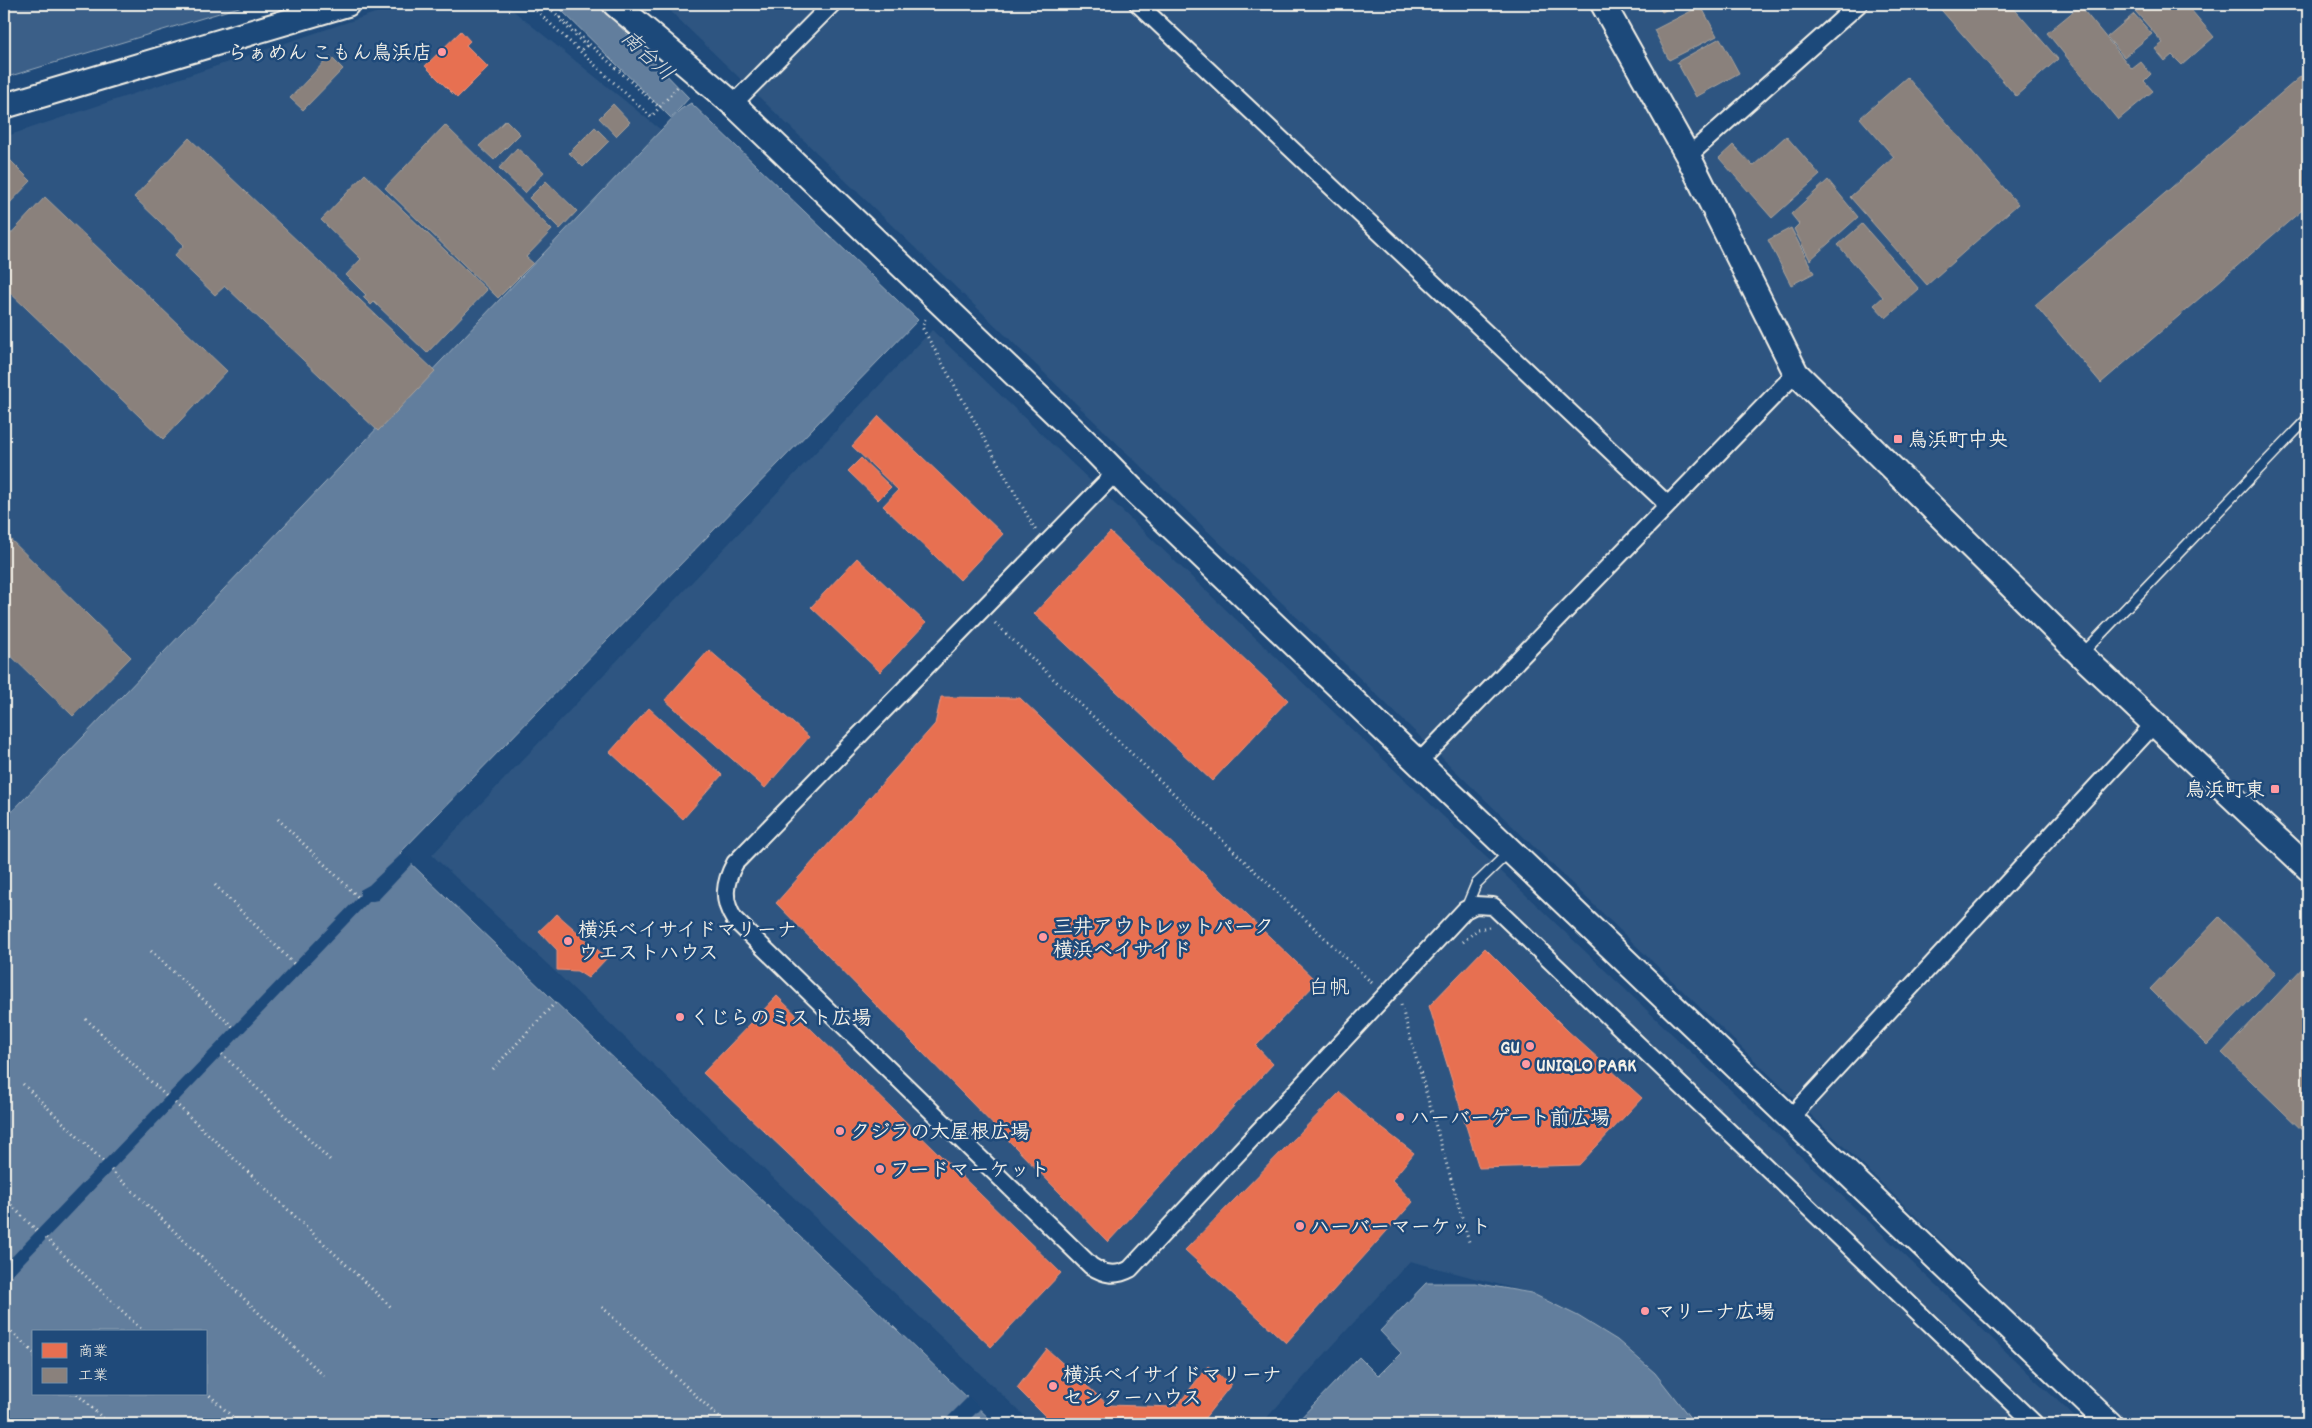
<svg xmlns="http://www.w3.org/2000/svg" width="2312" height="1428" viewBox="0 0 2312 1428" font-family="Dekko,'Klee One',sans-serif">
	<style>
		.built { fill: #2d5581 }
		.green { fill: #3a5f88; stroke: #97a8b8 }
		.water { fill: #627e9d; stroke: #9cacbb; fill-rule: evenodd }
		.pier { fill: #1f4a7a }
		.shops { fill: #e76f51; stroke: #eb967e }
		.industry { fill: #8a817c; stroke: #aaa39c }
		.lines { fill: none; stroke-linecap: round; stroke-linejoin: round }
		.lane-casing { stroke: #f4f1e8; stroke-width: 12 }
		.street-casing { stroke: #f4f1e8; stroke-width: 20 }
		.secondary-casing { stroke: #f4f1e8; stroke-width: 28 }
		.path { stroke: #f4f1e8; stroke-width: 3; stroke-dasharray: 1 4; stroke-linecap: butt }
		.lane { stroke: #1f4a7a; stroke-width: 9 }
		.street { stroke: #1f4a7a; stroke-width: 16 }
		.secondary { stroke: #1f4a7a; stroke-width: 24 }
		.poi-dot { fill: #ff9aa2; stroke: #1f4a7a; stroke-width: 2 }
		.labels { text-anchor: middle; stroke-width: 5; stroke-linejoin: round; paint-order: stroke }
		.poi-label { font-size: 20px; font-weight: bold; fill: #f4f1e8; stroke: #1f4a7a; text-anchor: start }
		.water-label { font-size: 21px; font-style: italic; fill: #dee0dd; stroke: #1f4a7a }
		.neighbourhood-label { font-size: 21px; fill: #f4f1e8; stroke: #1f4a7a }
	</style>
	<rect width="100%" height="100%" fill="#1f4a7a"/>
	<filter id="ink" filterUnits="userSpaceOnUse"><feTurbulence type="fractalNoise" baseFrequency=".02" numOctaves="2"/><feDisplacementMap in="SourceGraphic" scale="10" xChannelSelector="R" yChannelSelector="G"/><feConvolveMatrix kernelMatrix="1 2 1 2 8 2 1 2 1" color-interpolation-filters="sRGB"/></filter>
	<g filter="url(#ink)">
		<path class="built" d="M402 4H505L661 130 4 825V137Z
			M663 4H2308V1424H2125L1964 1263Z
			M932 330 2082 1424H1689L1626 1348 1527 1292 1410 1261 1261 1424H1033L432 855Z"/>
		<path class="green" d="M4 4H249L4 78Z"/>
		<path class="water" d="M555 4H598L689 98 671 118Z
			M691 103 918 320 400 853 995 1424H4V820L681 109ZM34 1332H206V1394H34Z
			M1426 1283H1475L1531 1293 1578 1316 1617 1340 1655 1373 1695 1424H1295L1359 1357 1378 1376 1401 1353 1380 1331Z"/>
		<path class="pier" d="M411 845 404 853 413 863 378 900 368 902 4 1283V1265L360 895V890L369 885Z
			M969 1396 981 1408 965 1424H941Z"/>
		<path class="shops" d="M461 31 470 41 466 45 488 67 457 98 425 66Z
			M879 416 1003 534 960 580 883 506 898 490 852 446Z
			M861 458 891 487 878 500 848 471Z
			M1110 532 1288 700 1212 781 1034 614Z
			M857 558 926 623 880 672 811 607Z
			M709 650 809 737 765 788 665 700Z
			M941 697 1020 698 1317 982 1256 1046 1273 1064 1108 1242 776 903 935 724Z
			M649 708 722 775 683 819 610 752Z
			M557 914 607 958 588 978 577 971 557 970V950L539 931Z
			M1485 948 1568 1031 1642 1098 1579 1165 1479 1168 1429 1006Z
			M777 996 1061 1273 991 1347 703 1073Z
			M1340 1092 1370 1119 1414 1153 1392 1180 1413 1202 1286 1343 1185 1250Z
			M1047 1349 1108 1405 1176 1407 1208 1366 1231 1385 1200 1424H1053L1017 1388Z"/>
		<path class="industry" d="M1657 4H1678L1662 12Z
			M1936 4H2010L2058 59 2016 96Z
			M2129 4H2186L2214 37 2182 65 2172 55 2165 61 2155 49 2163 43Z
			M1701 6 1717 36 1669 60 1654 30Z
			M2080 6 2132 69 2141 62 2151 74 2144 81 2153 91 2118 120 2047 33Z
			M2134 14 2152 34 2124 57 2107 37Z
			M1720 38 1739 73 1696 97 1677 62Z
			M330 56 343 69 303 110 290 98Z
			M2308 70V205L2101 383 2035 305Z
			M1907 77 2018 204 1927 285 1850 197 1894 157 1860 118Z
			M613 104 630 122 616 136 599 118Z
			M506 120 520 134 494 160 479 146Z
			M445 125 552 230 526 257 533 263 498 298 385 188Z
			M595 127 609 141 583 167 569 153Z
			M1786 136 1820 175 1772 218 1719 158 1733 145 1753 166Z
			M189 138 435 371 378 431 225 286 215 295 174 256 184 245 134 197Z
			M517 148 544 172 525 193 499 168Z
			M4 154 31 181 4 209Z
			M365 174 487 290 427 353 374 302 371 305 363 297 366 295 346 275 361 259 321 220Z
			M1828 180 1858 217 1810 260 1794 229 1799 224 1791 214Z
			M546 181 577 211 560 229 529 198Z
			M45 197 227 371 163 439 4 287V241Z
			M1862 224 1919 289 1886 318 1874 305 1883 297 1838 245Z
			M1791 228 1814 273 1791 285 1768 240Z
			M4 533 131 657 73 716 4 649Z
			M2219 917 2276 973 2207 1045 2150 989Z
			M2308 962V1136L2222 1053Z"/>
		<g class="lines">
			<g class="lane-casing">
				<path id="lane" d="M2082 654 2308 418
					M1466 908 1476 884 1509 852"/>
			</g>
			<g class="street-casing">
				<path id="street" d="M1138 4 1668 505
					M733 104 832 4
					M1688 156 1859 4
					M1115 473 735 863C724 883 722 900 734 919L1091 1266C1104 1274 1115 1277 1130 1269L1465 910 1475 905 1493 906 2035 1424
					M1418 763 1796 373
					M1790 1118 2155 723"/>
			</g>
			<g class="secondary-casing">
				<path id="secondary" d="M615 4 733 104 1094 450 1132 489 2110 1424
					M1603 4 1688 156 1796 373 2081 655 2308 868
					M4 106 347 4"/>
			</g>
			<path class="path" d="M529 4 651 117 679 85
				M545 4 660 108
				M560 17 559 19 586 46 579 52
				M925 319 922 327 1036 531
				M995 623 1372 983
				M278 819 358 897
				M215 885 294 964
				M1463 942 1478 929 1489 927
				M151 951 233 1027
				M1401 1005 1469 1242
				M86 1019 166 1096
				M222 1054 330 1160
				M493 1069 555 1003
				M23 1084 104 1162
				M175 1103 392 1308
				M111 1170 326 1378
				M4 1198 37 1231
				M46 1238 144 1332
				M602 1307 726 1424
				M4 1325 34 1353
				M206 1392 240 1424
				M77 1394 109 1424
				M491 1419 496 1424"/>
			<use href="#lane" class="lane"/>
			<use href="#street" class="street"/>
			<use href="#secondary" class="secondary"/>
		</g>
	</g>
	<g class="poi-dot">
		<circle cx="442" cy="52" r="5"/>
		<rect x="1893" y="434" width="10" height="10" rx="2.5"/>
		<rect x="2270" y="784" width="10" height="10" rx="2.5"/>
		<circle cx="1043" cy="937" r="5"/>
		<circle cx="568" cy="941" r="5"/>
		<circle cx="680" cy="1017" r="5"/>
		<circle cx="1530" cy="1046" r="5"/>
		<circle cx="1526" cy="1064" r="5"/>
		<circle cx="1400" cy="1117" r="5"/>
		<circle cx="840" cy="1131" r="5"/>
		<circle cx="880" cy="1169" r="5"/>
		<circle cx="1300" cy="1226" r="5"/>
		<circle cx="1645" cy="1311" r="5"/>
		<circle cx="1053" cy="1386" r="5"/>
	</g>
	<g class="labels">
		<g class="poi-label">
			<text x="432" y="59" text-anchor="end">らぁめん こもん鳥浜店</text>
			<text x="1908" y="446">鳥浜町中央</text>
			<text x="2265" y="796" text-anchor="end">鳥浜町東</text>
			<text x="1053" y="933">三井アウトレットパーク<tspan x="1053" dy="23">横浜ベイサイド</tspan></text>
			<text x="578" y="936">横浜ベイサイドマリーナ<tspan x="578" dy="23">ウエストハウス</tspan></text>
			<text x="690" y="1024">くじらのミスト広場</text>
			<text x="1520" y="1053" text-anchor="end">GU</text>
			<text x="1536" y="1071">UNIQLO PARK</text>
			<text x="1410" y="1124">ハーバーゲート前広場</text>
			<text x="850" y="1138">クジラの大屋根広場</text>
			<text x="890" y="1176">フードマーケット</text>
			<text x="1310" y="1233">ハーバーマーケット</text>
			<text x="1655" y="1318">マリーナ広場</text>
			<text x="1063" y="1381">横浜ベイサイドマリーナ<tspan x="1063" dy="23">センターハウス</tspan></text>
		</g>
		<g class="water-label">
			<text transform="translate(648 55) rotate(43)" y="7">南台川</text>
		</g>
		<g class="neighbourhood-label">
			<text x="1329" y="994">白帆</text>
		</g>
	</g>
	<rect width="2312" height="1428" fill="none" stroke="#1f4a7a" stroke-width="20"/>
	<rect x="10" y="10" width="2292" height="1408" fill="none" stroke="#f4f1e8" stroke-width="2" filter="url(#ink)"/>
	<rect x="32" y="1330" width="175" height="65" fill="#1f4a7a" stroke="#748da6"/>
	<rect x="42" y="1343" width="25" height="15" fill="#e76f51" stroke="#748da6"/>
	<text x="78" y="1356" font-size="15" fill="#f4f1e8">商業</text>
	<rect x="42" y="1368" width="25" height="15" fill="#8a817c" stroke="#748da6"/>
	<text x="78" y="1380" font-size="15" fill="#f4f1e8">工業</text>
</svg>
